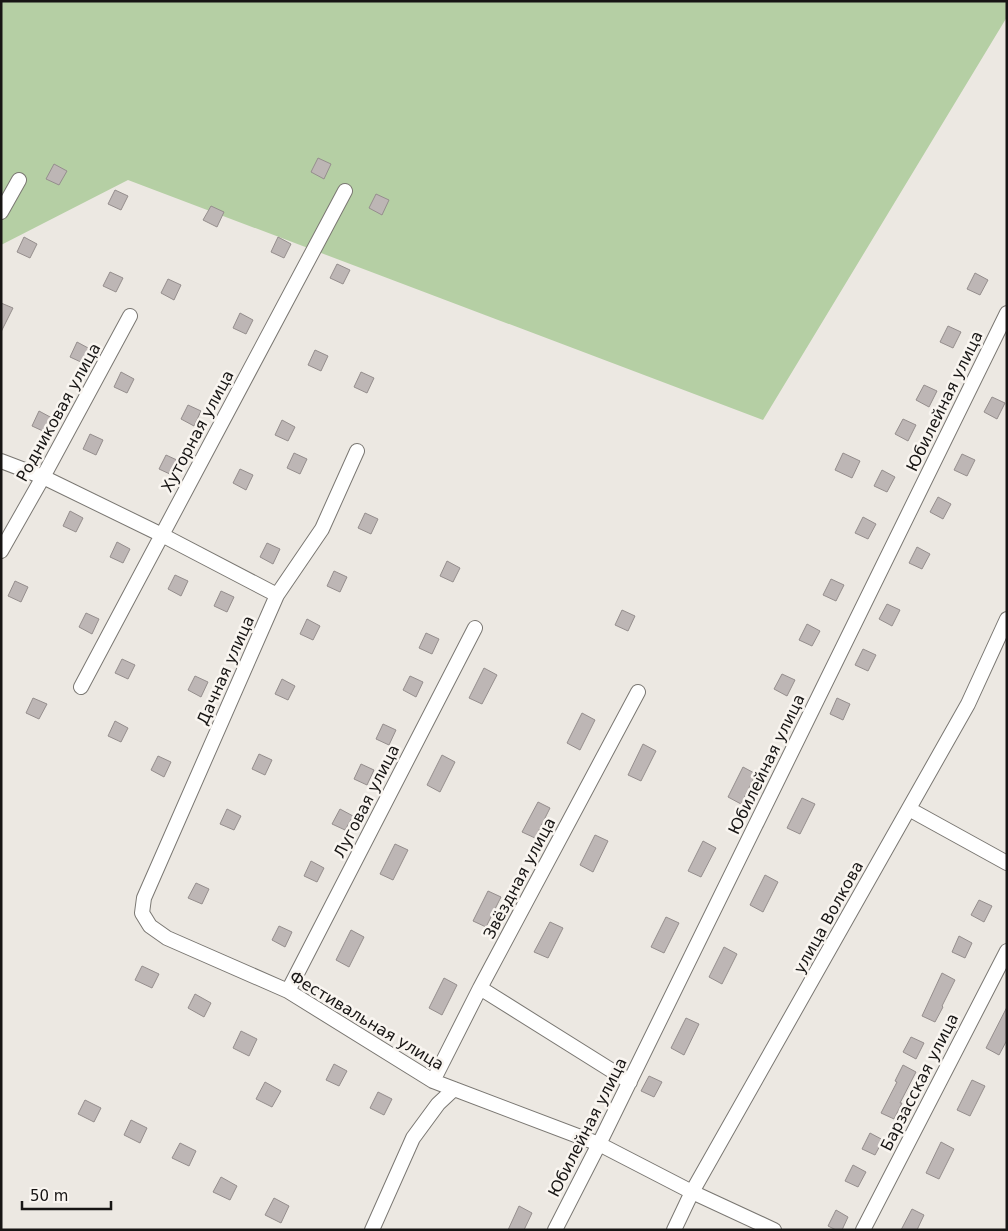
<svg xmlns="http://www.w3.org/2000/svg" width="1008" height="1231" viewBox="0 0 1008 1231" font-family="'DejaVu Sans',sans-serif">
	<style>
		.green { fill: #b5cfa4 }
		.building { fill: #bdb6b5; stroke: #958e8d }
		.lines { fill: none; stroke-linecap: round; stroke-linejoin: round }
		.minor-casing { stroke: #7a7772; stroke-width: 16 }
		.minor { stroke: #fff; stroke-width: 14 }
		.labels { text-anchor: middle; stroke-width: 5; stroke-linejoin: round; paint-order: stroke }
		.street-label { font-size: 16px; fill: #171514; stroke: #f9f5f0 }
	</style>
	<rect width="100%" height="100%" fill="#ece8e2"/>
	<path class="green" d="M1 1H1007V17L763 420 128 180 1 245Z"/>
	<path class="building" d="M318 158 331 164 324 179 311 172Z
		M54 164 67 171 59 185 46 179Z
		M115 190 128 196 121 210 108 204Z
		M376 194 389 200 382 215 369 208Z
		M211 206 224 212 217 227 203 220Z
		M24 237 37 244 30 258 17 252Z
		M278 237 291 244 284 258 271 252Z
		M337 264 350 270 343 284 330 278Z
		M110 272 123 278 116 292 103 286Z
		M975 273 988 280 980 295 967 289Z
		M168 279 181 285 174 300 161 293Z
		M1 303 13 308 1 332Z
		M240 313 253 320 246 334 233 328Z
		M948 326 961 332 953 348 940 342Z
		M77 342 90 349 83 363 70 357Z
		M315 350 328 356 321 371 308 365Z
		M121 372 134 379 127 393 114 387Z
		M361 372 374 378 367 393 354 387Z
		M924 385 937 391 929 407 916 400Z
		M992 397 1005 403 997 419 984 412Z
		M188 405 201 411 194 426 181 419Z
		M39 411 52 418 45 432 32 426Z
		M903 419 916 425 908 441 895 434Z
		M282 420 295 427 288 441 275 435Z
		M90 434 103 440 96 455 83 449Z
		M294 453 307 459 300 474 287 468Z
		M843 453 860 461 852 478 835 470Z
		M962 454 975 460 967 476 954 470Z
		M166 455 179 461 172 475 159 469Z
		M240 469 253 475 246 490 233 483Z
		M882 470 895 477 887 492 874 486Z
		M938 497 951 504 943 519 930 512Z
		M70 511 83 518 76 532 63 526Z
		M365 513 378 519 371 534 358 528Z
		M863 517 876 524 868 539 855 533Z
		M117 542 130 549 123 563 110 557Z
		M267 543 280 549 273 564 260 557Z
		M917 547 930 554 922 569 909 563Z
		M447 561 460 568 453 582 440 576Z
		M334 571 347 577 340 592 327 586Z
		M175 575 188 581 181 596 168 589Z
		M831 579 844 585 836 601 823 595Z
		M15 581 28 587 21 602 8 596Z
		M221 591 234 597 227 612 214 606Z
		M887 604 900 610 892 626 879 619Z
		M622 610 635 616 628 631 615 625Z
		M86 613 99 619 92 634 79 627Z
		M307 619 320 626 313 640 300 634Z
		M807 624 820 631 812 646 799 640Z
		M426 633 439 639 432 654 419 648Z
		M863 649 876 655 868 671 855 665Z
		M122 659 135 665 128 679 115 673Z
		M484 668 497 675 482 704 469 698Z
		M782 674 795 680 787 696 774 689Z
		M195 676 208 682 201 697 188 690Z
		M410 676 423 682 416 697 403 690Z
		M282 679 295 686 288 700 275 694Z
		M33 698 47 704 39 719 26 713Z
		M837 698 850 704 843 720 830 714Z
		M582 713 595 720 580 750 567 743Z
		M115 721 128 728 121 742 108 736Z
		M383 724 396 730 389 745 376 739Z
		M643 744 656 751 641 781 628 775Z
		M259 754 272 760 265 775 252 769Z
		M442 755 455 762 440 792 427 785Z
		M158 756 171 762 164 777 151 770Z
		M361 764 374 770 367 785 354 779Z
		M743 767 756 774 741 804 728 797Z
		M802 798 815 804 800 834 787 828Z
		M538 802 550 808 535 838 522 832Z
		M227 809 241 816 234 830 220 824Z
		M340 809 353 816 345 830 332 824Z
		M595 835 608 841 593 872 580 865Z
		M703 841 716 848 701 877 688 871Z
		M395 844 408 850 393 880 380 874Z
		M311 861 324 868 317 882 304 876Z
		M765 875 778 882 763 912 750 905Z
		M196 883 209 889 202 904 188 898Z
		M488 891 501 897 486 927 473 921Z
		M979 900 992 906 984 922 971 915Z
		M666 917 679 923 664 953 651 947Z
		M550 922 563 928 548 958 534 952Z
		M279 926 292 932 285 947 272 940Z
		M351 930 364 937 349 967 336 960Z
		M959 936 972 943 965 958 952 952Z
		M724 947 737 954 722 984 709 977Z
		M142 966 159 974 152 988 135 980Z
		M942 973 955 980 942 1006 943 1007 935 1022 922 1016Z
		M444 978 457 985 442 1015 429 1008Z
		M195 994 211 1003 204 1017 188 1008Z
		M1007 1007V1040L999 1055 986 1048Z
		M686 1018 699 1024 684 1055 671 1048Z
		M241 1031 257 1039 249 1056 233 1048Z
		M911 1037 924 1043 916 1059 903 1052Z
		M334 1064 347 1071 339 1086 326 1080Z
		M903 1065 916 1072 900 1103H902L894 1119 881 1113 897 1082 895 1081Z
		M649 1076 662 1082 654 1097 641 1091Z
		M972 1080 985 1086 970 1116 957 1110Z
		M265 1082 281 1091 272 1107 256 1099Z
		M378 1092 392 1099 384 1115 370 1108Z
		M85 1100 101 1108 94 1122 78 1114Z
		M131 1120 147 1128 140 1143 124 1135Z
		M870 1133 883 1140 875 1155 862 1149Z
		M941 1142 954 1149 939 1179 926 1173Z
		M180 1143 196 1151 189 1166 172 1158Z
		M853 1165 866 1172 858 1187 845 1181Z
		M221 1177 237 1186 230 1200 213 1192Z
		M274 1198 289 1206 281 1223 265 1215Z
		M519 1206 532 1213 524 1230H508Z
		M912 1209 924 1215 917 1230H901Z
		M836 1210 848 1217 842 1230H836L828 1226Z"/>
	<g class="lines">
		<g class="minor-casing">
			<path id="minor" d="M1 212 19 180
				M357 451 322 529 277 595 144 898 142 913 150 926 167 938 288 991 433 1081 599 1144 692 1192 774 1230
				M1 461 43 477 162 535 277 595
				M1 551 43 477 130 316
				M81 687 345 191
				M909 809 1007 863
				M480 988 630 1082
				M288 991 475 628
				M433 1081 480 988 638 692
				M372 1230 413 1138 438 1104 454 1089
				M555 1230 599 1144 1007 313
				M674 1230 692 1192 968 704 1007 619
				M863 1230 1007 951"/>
		</g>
		<use href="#minor" class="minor"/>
	</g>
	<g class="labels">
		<g class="street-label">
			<text transform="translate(944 401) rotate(-64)" y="6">Юбилейная улица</text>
			<text transform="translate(58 412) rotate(-61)" y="6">Родниковая улица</text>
			<text transform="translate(197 431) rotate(-62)" y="6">Хуторная улица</text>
			<text transform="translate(225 670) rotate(-66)" y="6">Дачная улица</text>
			<text transform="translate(766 764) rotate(-64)" y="6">Юбилейная улица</text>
			<text transform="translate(366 801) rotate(-63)" y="6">Луговая улица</text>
			<text transform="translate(519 878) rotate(-62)" y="6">Звёздная улица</text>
			<text transform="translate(828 917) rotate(-61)" y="6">улица Волкова</text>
			<text transform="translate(367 1020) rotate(31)" y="6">Фестивальная улица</text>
			<text transform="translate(919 1082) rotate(-63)" y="6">Барзасская улица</text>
			<text transform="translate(587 1127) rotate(-63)" y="6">Юбилейная улица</text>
		</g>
	</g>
	<rect width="1008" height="1231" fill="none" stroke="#171514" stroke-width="5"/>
	<path d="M22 1201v8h89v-8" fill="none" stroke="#171514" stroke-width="2.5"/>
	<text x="30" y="1201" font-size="15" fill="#171514" stroke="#f9f5f0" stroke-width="4" paint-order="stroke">50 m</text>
</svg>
